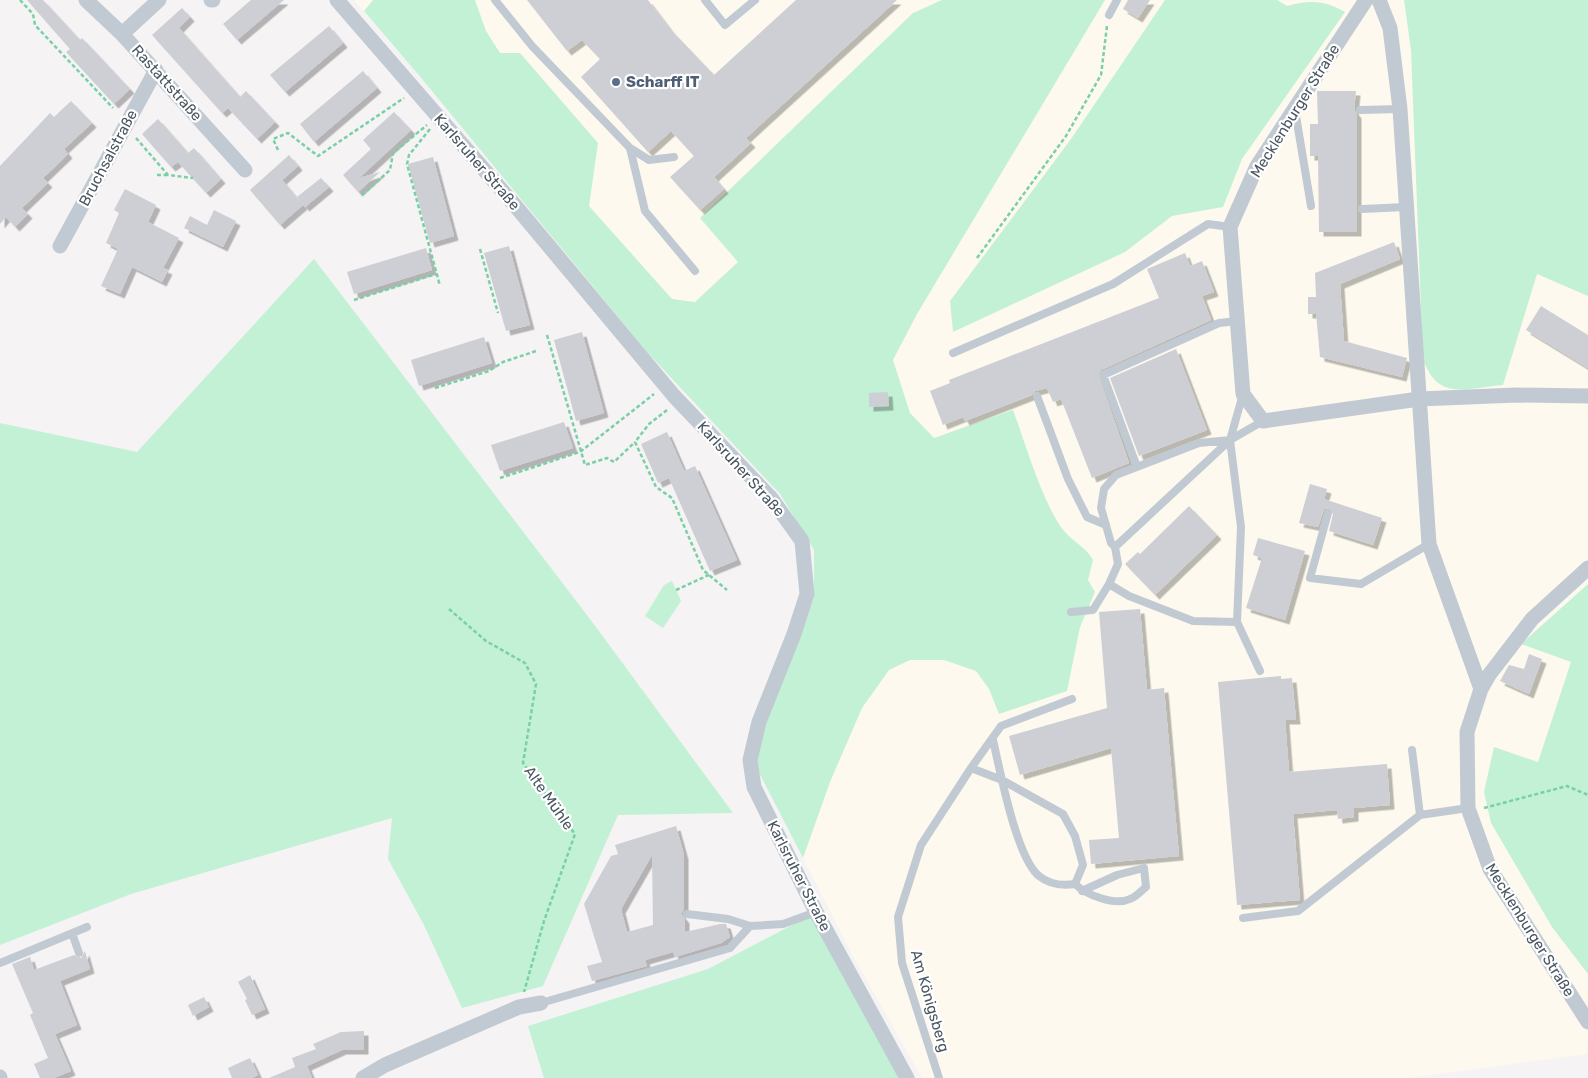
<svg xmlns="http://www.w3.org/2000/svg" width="1588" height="1078" viewBox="0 0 1588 1078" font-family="Rubik,sans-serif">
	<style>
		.commercial { fill: #fdf9ef }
		.green { fill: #c3f1d5 }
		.building { fill: #cdcfd5; fill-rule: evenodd; filter: url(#shadow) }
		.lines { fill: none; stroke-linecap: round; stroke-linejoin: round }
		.path { stroke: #7ad0a6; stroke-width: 2.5; stroke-dasharray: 4 2.5; stroke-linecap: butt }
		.service { stroke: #c1cad2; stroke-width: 8 }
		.minor { stroke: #c1cad2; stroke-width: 15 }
		.service-dot { fill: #5c6f8a; stroke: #fff; stroke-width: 2 }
		.labels { text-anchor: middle; stroke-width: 4.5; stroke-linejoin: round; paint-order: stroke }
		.service-label { font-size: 15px; font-weight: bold; fill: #4e5e75; stroke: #fff; text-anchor: start }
		.street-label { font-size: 15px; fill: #4a5661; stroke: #fff }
	</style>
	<defs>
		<filter id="shadow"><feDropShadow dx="4.5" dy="4.5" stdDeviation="0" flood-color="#0004"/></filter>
	</defs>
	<rect width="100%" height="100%" fill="#f5f3f3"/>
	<path class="commercial" d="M354 0H1588V1054L1408 1078H922L853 956 753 761 796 642 814 598V550L780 494 647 352 422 79Z"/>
	<path class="green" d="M373 0H475L486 31 500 53H520L598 143 589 206 672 299 695 302 738 262 700 218 913 13 942 0H1105L917 314 893 360 910 413 934 438 1013 410C1025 442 1043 505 1064 531 1073 542 1086 547 1093 560L1088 580 1095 592 1080 627 1067 691 999 714 989 689 976 671 944 660H910L889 670 862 708 830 782 803 858 753 761 764 721 814 598V550L780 494 647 352 422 79 364 11Z
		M1165 0H1277L1287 6C1310 0 1324 0 1345 12L1242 159 1223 207 1172 216 1125 252 953 332 950 301 1071 139Z
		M1404 0H1588V296L1537 274 1503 385C1466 388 1438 402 1423 359L1411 50Z
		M314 259 590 619 733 813 618 815 543 986 462 1008 424 925 388 859 392 818 131 894 0 945V423L137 452Z
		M672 581 681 601 663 628 645 616 664 585Z
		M1588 584V974L1552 927 1491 823 1484 792 1494 747 1538 762 1571 662 1521 644Z
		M823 909 915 1078H544L528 1026 708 969Z"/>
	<path class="building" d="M27 0H43L80 40 82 38 130 89 114 104 66 52 70 49Z
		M251 0H284L237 40 223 24Z
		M527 0H648L670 29 714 75 796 0H897L746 138 751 143 714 177 724 189 700 210 670 177 694 156 671 131 648 152 581 77 600 59 582 40 567 51Z
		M1128 0H1150L1138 18 1123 9Z
		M182 8 190 17 179 28 240 97 246 91 275 122 257 139 228 108 222 113 152 35Z
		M329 26 343 43 285 92 270 75Z
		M363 71 377 88 314 142 300 124Z
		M1317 91H1356L1354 110 1357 114V232H1319L1318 156H1310V124H1318Z
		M71 101 92 123 64 149 68 154 43 178 48 183 22 208 28 214 15 227 6 217 0 224V166L50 113 54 117Z
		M394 112 411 130 359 178 380 172 358 192 343 175 371 149 363 140Z
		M158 119 188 153 194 148 221 179 206 193 178 162 171 167 142 134Z
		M289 155 298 166 282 180 303 205 280 225 250 190Z
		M433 157 454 236 430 243 408 164Z
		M321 178 329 187 305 207 297 197Z
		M125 189 156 205 148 222 179 238 163 268 168 270 162 282 132 267 120 294 101 286 118 249 106 243 119 213 114 210Z
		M214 210 236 221 223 247 184 228 190 216 207 225Z
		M1394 242 1400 259 1340 284 1344 341 1407 358 1402 377 1320 357 1316 314H1308V297H1316L1315 273Z
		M509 246 530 325 506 331 484 253Z
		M426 248 432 270 354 294 347 272Z
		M1185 253 1190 266 1202 261 1214 292 1202 296 1211 320 1101 370 1098 374 1129 463 1092 478 1061 399 1053 402 1047 388 1035 391 1032 395 965 421 963 417 943 425 930 391 950 383 949 380 1159 298 1147 269Z
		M1541 306 1588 335V368L1526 330Z
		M582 332 604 413 576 421 554 340Z
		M484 337 492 363 419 386 411 360Z
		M1176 349 1207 430 1139 456 1110 378Z
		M888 392 889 406 869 407V393Z
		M564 422 573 448 500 471 491 445Z
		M667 432 684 471 695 466 737 560 710 571 669 478 658 483 641 444Z
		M1310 484 1327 489 1324 499 1382 518 1373 545 1329 531 1333 514 1330 508 1324 509 1318 527 1299 523Z
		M1189 506 1217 535 1155 595 1125 564 1138 552 1140 554Z
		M1258 538 1305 551 1285 620 1246 608 1262 558 1253 555Z
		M1140 609 1147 690 1164 688 1179 856 1091 864 1089 840 1119 838 1111 748 1020 775 1009 736 1107 708 1099 612Z
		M1529 654 1542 659 1529 694 1500 681 1509 665 1524 669Z
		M1281 676V679L1292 678 1296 720H1285L1289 772 1387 764 1390 805 1354 808V817L1338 819 1337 810 1293 814 1300 900 1237 905 1218 682Z
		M676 826 684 855V909L681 914 685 919V932L720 924H726L730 937 721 943 675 957 673 952 645 960 647 966 592 981 587 966 602 962 584 904 611 856 618 854 615 845ZM652 855 653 925 627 932 621 909Z
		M85 951 90 969 60 981 77 1025 55 1034 71 1071 54 1078H40L34 1064 48 1058 30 1015 33 1013 12 964 30 957 34 970 74 955 81 958Z
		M250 975 265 1009 252 1015 245 1000 247 999 238 982Z
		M204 997 209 1007 193 1016 188 1005Z
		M364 1031V1050H342L307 1066 312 1078H269L295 1067 292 1058 316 1049 313 1044 341 1032Z
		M250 1058 258 1075 252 1078H232L228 1068Z"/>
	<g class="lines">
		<path class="path" d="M20 0 33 14 35 25 113 108
			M430 129 409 155 407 164 440 286
			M136 138 168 175 193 178
			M278 150 273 139 288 133 318 156 404 98
			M157 175H168
			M362 195 390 170 393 153 427 125
			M480 249 498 313
			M977 258 1066 136 1101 75 1107 26
			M354 300 436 274
			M547 335 585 465 607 458 614 462 635 442
			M435 388 489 371 503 362 536 351
			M667 410 649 424 635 442 656 487 672 498 703 570 727 590
			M500 478 580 452 654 394
			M676 590 711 574
			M449 609 486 641 525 663 536 684 523 763 575 834 544 921 524 992
			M1484 808 1567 786 1588 795"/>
		<path class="service" d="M495 0 532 46 630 148 649 160 674 157
			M705 0 725 25 755 0
			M1109 15 1117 0
			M1295 110 1311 206
			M1360 110 1400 109
			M630 148 645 211 695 271
			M1362 209 1406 207
			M953 353 1113 284 1208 224 1230 227
			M1243 394 1230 440 1263 421
			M1037 396 1068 479 1087 517 1106 525
			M1230 440 1115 547 1118 564 1109 584 1129 596 1193 621 1237 622
			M1230 440 1241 527 1237 622 1260 671
			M1137 467 1103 375 1219 323 1237 321
			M1328 513 1310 578 1361 584 1429 544
			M1115 547 1111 543 1101 508 1104 489 1116 475 1199 443 1230 440
			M1071 612 1093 610 1109 584
			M1412 750 1420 815 1468 808
			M971 768 1002 780 1063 814 1075 836 1083 865 1075 884C1062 886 1050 885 1039 876 1016 857 1000 770 993 740
			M1075 884C1086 895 1115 906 1130 899 1136 897 1141 891 1146 887L1144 868 1117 875 1082 891
			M687 914 728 919 750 926 783 924 816 912
			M1243 918 1298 911 1420 815
			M72 933 79 953
			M0 963 87 927
			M541 1003 730 948 750 926
			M939 1078 902 963 898 917 921 845 971 768 1001 726 1072 699"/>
		<path class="minor" d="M86 0 122 34 245 170
			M211 0H213
			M337 0 513 203 674 396 771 498 802 541 807 594 794 634 759 722 750 760 754 787 816 912 907 1078
			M1366 0 1257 166 1230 227 1243 394 1263 421 1419 399 1517 395 1588 396
			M1379 0 1390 28 1400 109 1429 544 1481 689
			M122 34 159 0
			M60 246 156 70
			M1588 568 1532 619 1489 675 1481 689 1467 732 1468 808 1490 869 1588 1022
			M0 1077V1078
			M363 1078 385 1065 519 1007 541 1003"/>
	</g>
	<circle class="service-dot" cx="616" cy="82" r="5"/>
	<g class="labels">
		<g class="service-label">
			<text x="626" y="87">Scharff IT</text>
		</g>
		<g class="street-label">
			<text transform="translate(167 83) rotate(48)" y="5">Rastattstraße</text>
			<text transform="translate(1295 111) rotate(-58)" y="5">Mecklenburger Straße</text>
			<text transform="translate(108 158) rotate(-62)" y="5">Bruchsalstraße</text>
			<text transform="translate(477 162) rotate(49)" y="5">Karlsruher Straße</text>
			<text transform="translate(741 469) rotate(48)" y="5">Karlsruher Straße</text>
			<text transform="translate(549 798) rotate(55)" y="5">Alte Mühle</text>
			<text transform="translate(799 876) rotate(63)" y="5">Karlsruher Straße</text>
			<text transform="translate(1530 930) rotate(58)" y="5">Mecklenburger Straße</text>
			<text transform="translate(930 1001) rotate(74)" y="5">Am Königsberg</text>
		</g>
	</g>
</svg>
